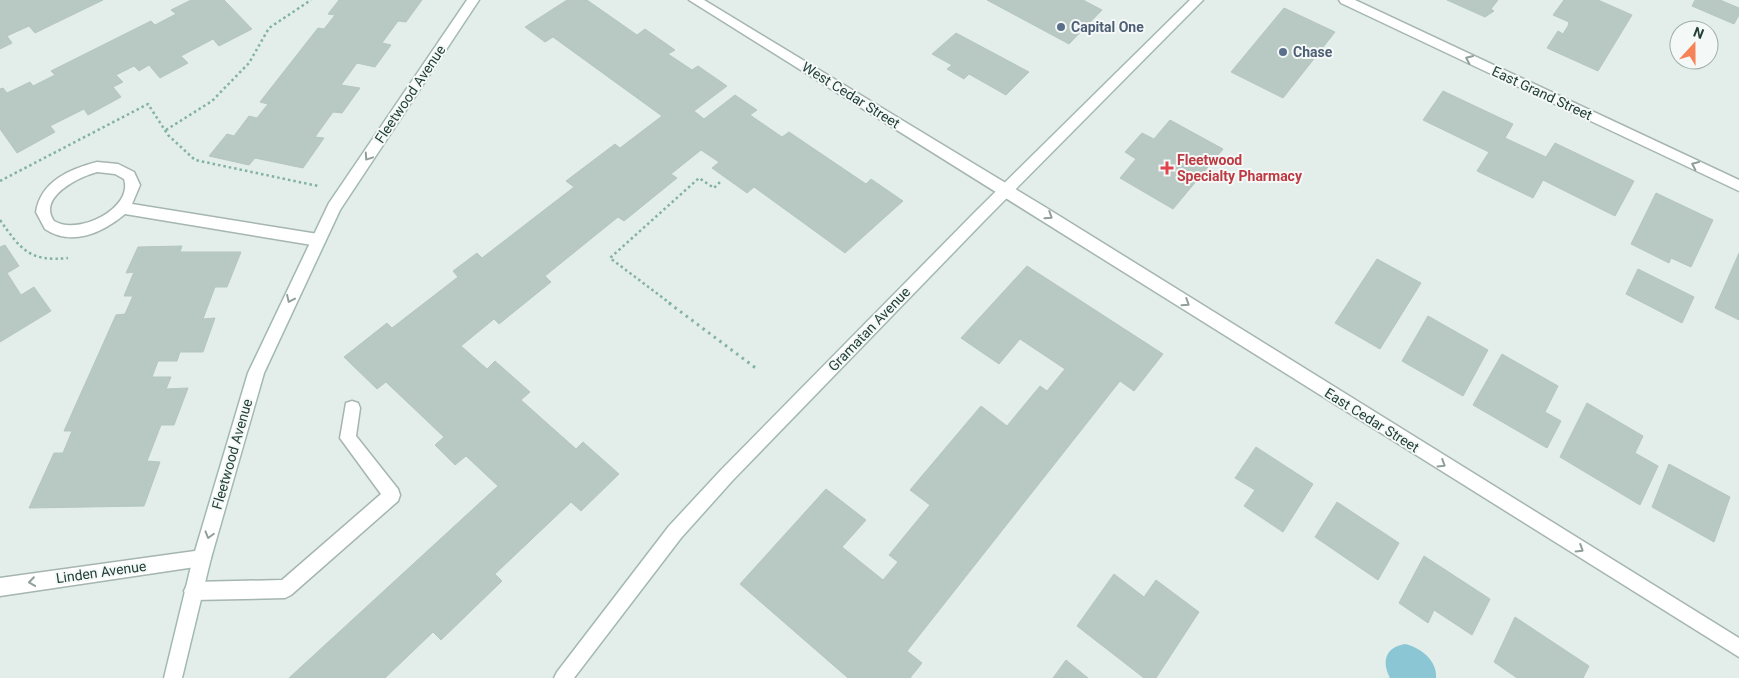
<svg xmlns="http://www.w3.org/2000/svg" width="1739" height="678" viewBox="0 0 1739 678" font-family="Roboto,sans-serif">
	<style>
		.water { fill: #8ac6d4 }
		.building { fill: #b8c8c2; stroke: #b5c7c0 }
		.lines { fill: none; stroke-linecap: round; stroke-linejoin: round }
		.lane-casing { stroke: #a5b5b0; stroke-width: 3 }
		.street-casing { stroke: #a5b5b0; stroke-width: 3 }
		.secondary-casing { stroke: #a1b9b1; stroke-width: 3 }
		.path-far1 { stroke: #82b2a4; stroke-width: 2.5; stroke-dasharray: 2.5 3; stroke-linecap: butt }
		.path { stroke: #82b2a4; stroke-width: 3; stroke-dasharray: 2.5 4.5; stroke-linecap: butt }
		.lane { fill: #fff; fill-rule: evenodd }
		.street { fill: #fff; fill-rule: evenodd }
		.secondary { fill: #fff; fill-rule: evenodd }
		.oneway { stroke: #909f9c }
		.service-dot { fill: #5c6f8a; stroke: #f4f9f7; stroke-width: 2 }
		.health-dot { fill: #e0444e; stroke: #f4f9f7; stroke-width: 2 }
		.labels { text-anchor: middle; stroke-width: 4; stroke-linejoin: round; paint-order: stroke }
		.service-label { font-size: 14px; font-weight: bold; fill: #4e5e75; stroke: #f4f9f7; text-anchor: start }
		.street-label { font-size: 14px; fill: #223f38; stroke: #f4f9f7 }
		.health-label { font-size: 14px; font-weight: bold; fill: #be3a42; stroke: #f4f9f7; text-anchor: start }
	</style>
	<rect width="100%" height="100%" fill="#e3ede9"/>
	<path class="water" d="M1405 644C1421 648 1437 660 1436 678H1390C1381 661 1386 647 1405 644Z"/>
	<path class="building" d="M0 0H103L35 33 29 26 7 36 12 43 0 49Z
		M191 0H224L252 29 219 46 213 39 181 56 188 63 160 78 149 65 139 71 134 66 116 75 123 82 113 87 121 97 88 115 84 109 50 126 55 132 17 153 0 129V89L3 88 7 93 30 82 33 86 55 75 51 71 151 21 155 25 176 14 171 10Z
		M339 0H422L406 22 398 21 382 43 391 45 375 67 357 63 341 85 360 88 342 113 333 112 315 137 324 138 303 168 255 158 249 165 209 156 227 134 234 136 249 116 257 118 268 104 260 102 318 28 324 29 335 15 328 14Z
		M567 0H587L637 35 645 29 675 50 668 54 692 70 698 66 727 86 694 111 704 119 735 95 757 110 750 115 782 137 789 132 866 184 871 179 903 201 845 253 754 187 747 193 712 168 719 162 701 150 671 174 677 178 624 221 618 217 545 276 551 282 499 324 494 319 461 346 487 369 495 361 530 392 521 400 576 449 583 442 619 474 581 511 571 502 495 574 502 581 441 640 433 632 385 678H289L498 486 466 456 455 465 435 445 444 437 386 382 377 389 344 357 387 323 392 328 458 277 453 271 477 253 482 258 574 187 566 181 615 144 620 148 662 116 553 37 545 42 525 27Z
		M987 0H1083L1102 10 1069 44Z
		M1447 0H1498L1491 9 1494 11 1485 17Z
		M1564 0H1598L1632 15 1598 71 1547 48 1558 31 1563 34 1568 26 1569 22 1553 15Z
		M1695 0H1720L1739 8V15L1734 24 1692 6Z
		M1284 8 1335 32 1283 98 1231 72Z
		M956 33 1029 72 1006 95 969 74 964 79 947 69 952 65 932 54Z
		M1443 91 1513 124 1505 138 1546 157 1555 143 1634 181 1615 216 1543 180 1533 198 1477 171 1489 152 1423 120Z
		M1170 120 1223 149 1173 209 1120 178 1136 159 1125 152 1142 133 1154 139Z
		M1656 193 1713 220 1691 267 1671 258 1669 263 1631 244Z
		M5 245 19 266 7 273 21 295 34 287 51 311 0 342V247Z
		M182 246 180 252H241L227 287H215L203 319 215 318 203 352H180L177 361H158L152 377H171L166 389 188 388 174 425H161L147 461 160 462 144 506 29 508 54 453H63L72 431H64L116 315 125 314 133 296H124L134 272 126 273 138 247Z
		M1739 253V320L1715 308Z
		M1377 259 1421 283 1380 349 1335 323Z
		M1027 266 1163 354 1134 391 1120 381 907 651 922 663 910 678H848L740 584 826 489 866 520 842 547 883 580 898 562 889 555 930 505 910 490 981 406 1007 426 1040 386 1047 391 1065 369 1020 339 999 364 961 338Z
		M1638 269 1694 297 1682 323 1626 294Z
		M1428 316 1488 350 1463 396 1402 361Z
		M1502 354 1558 386 1545 412 1561 421 1547 448 1473 405Z
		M1587 403 1643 436 1635 453 1658 466 1640 505 1560 457Z
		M1256 447 1313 484 1283 532 1244 506 1255 490 1235 478Z
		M1669 464 1730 497 1714 542 1652 507Z
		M1337 502 1399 543 1378 580 1315 537Z
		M1424 556 1490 599 1472 635 1434 610 1428 623 1399 603Z
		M1114 574 1144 597 1156 580 1199 612 1156 678H1144L1077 626Z
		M1515 617 1589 666 1583 678H1517L1494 662Z
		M1066 660 1088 678H1053Z"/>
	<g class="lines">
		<g class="lane-casing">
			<path id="lane" d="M352 401 358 403 360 408 356 436 398 489 400 495 398 501 291 595 285 598 193 600 187 597 184 591 187 585 193 582 282 580 381 494 340 438 346 403Z"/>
		</g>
		<g class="street-casing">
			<path id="street" d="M689 0H704L1045 207 1739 638V657Z
				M1339 0H1355L1739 180V191L1341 3Z
				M97 162 118 164 134 172 140 185 132 204 318 234 323 236 325 240 323 244 318 246 125 214C102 233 72 247 45 229L36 212C41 181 70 169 97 162ZM97 172 115 174 124 179C134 208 78 236 54 221 37 197 79 177 97 172Z
				M202 550 208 552 211 558 208 564 202 566 0 596V578Z"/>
		</g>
		<g class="secondary-casing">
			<path id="secondary" d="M467 0H479L340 210 264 373 211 558 182 678H164L193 558 248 373 329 203Z
				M1190 0H1203L985 220 733 480 681 538 574 678H554L557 672 669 526 721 470 975 212Z"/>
		</g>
		<path class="path-far1" d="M166 130 212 101 249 63 269 28 311 0
			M0 181 148 104 168 135 195 160 318 186
			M0 220C21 250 30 262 68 258
			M671 304 610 258 699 178 714 188 721 181"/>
		<path class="path" d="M669 303 757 369"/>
		<use href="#lane" class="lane"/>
		<use href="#street" class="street"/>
		<use href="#secondary" class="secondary"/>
	</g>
	<defs><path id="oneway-chevron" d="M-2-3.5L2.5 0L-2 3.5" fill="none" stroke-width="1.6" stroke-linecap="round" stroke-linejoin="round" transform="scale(1.25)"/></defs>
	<g class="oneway">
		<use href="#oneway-chevron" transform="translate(1469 59) rotate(-155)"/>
		<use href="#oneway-chevron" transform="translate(368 157) rotate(124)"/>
		<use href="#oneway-chevron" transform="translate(1695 165) rotate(-155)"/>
		<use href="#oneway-chevron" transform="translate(1049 216) rotate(33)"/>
		<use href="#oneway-chevron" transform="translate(290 299) rotate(115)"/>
		<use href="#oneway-chevron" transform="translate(1186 303) rotate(33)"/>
		<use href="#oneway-chevron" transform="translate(1442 464) rotate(32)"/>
		<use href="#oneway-chevron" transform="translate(209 535) rotate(106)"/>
		<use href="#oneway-chevron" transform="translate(1580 549) rotate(32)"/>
		<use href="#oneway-chevron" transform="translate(32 582) rotate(172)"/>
	</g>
	<g class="service-dot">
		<circle cx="1061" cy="27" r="5"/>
		<circle cx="1283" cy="52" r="5"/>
	</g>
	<path class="health-dot" d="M1164.5 160.5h5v5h5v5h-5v5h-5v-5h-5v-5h5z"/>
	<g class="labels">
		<g class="service-label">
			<text x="1071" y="32">Capital One</text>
			<text x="1293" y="57">Chase</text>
		</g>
		<g class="street-label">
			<text transform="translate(1542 93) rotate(25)" y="5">East Grand Street</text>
			<text transform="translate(410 94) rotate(-56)" y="5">Fleetwood Avenue</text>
			<text transform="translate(851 95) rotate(32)" y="5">West Cedar Street</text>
			<text transform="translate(869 329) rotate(-46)" y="5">Gramatan Avenue</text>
			<text transform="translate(1372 420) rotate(32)" y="5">East Cedar Street</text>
			<text transform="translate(232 454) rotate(-74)" y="5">Fleetwood Avenue</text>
			<text transform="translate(101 572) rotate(-8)" y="5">Linden Avenue</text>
		</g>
		<g class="health-label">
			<text x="1177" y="165">Fleetwood<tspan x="1177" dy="16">Specialty Pharmacy</tspan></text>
		</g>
	</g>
	<g transform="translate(1694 45) rotate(21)"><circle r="24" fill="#f4f9f7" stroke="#a0afab"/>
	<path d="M0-4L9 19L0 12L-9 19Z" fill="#f68358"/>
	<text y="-8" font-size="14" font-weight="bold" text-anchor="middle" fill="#223f38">N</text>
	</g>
</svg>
